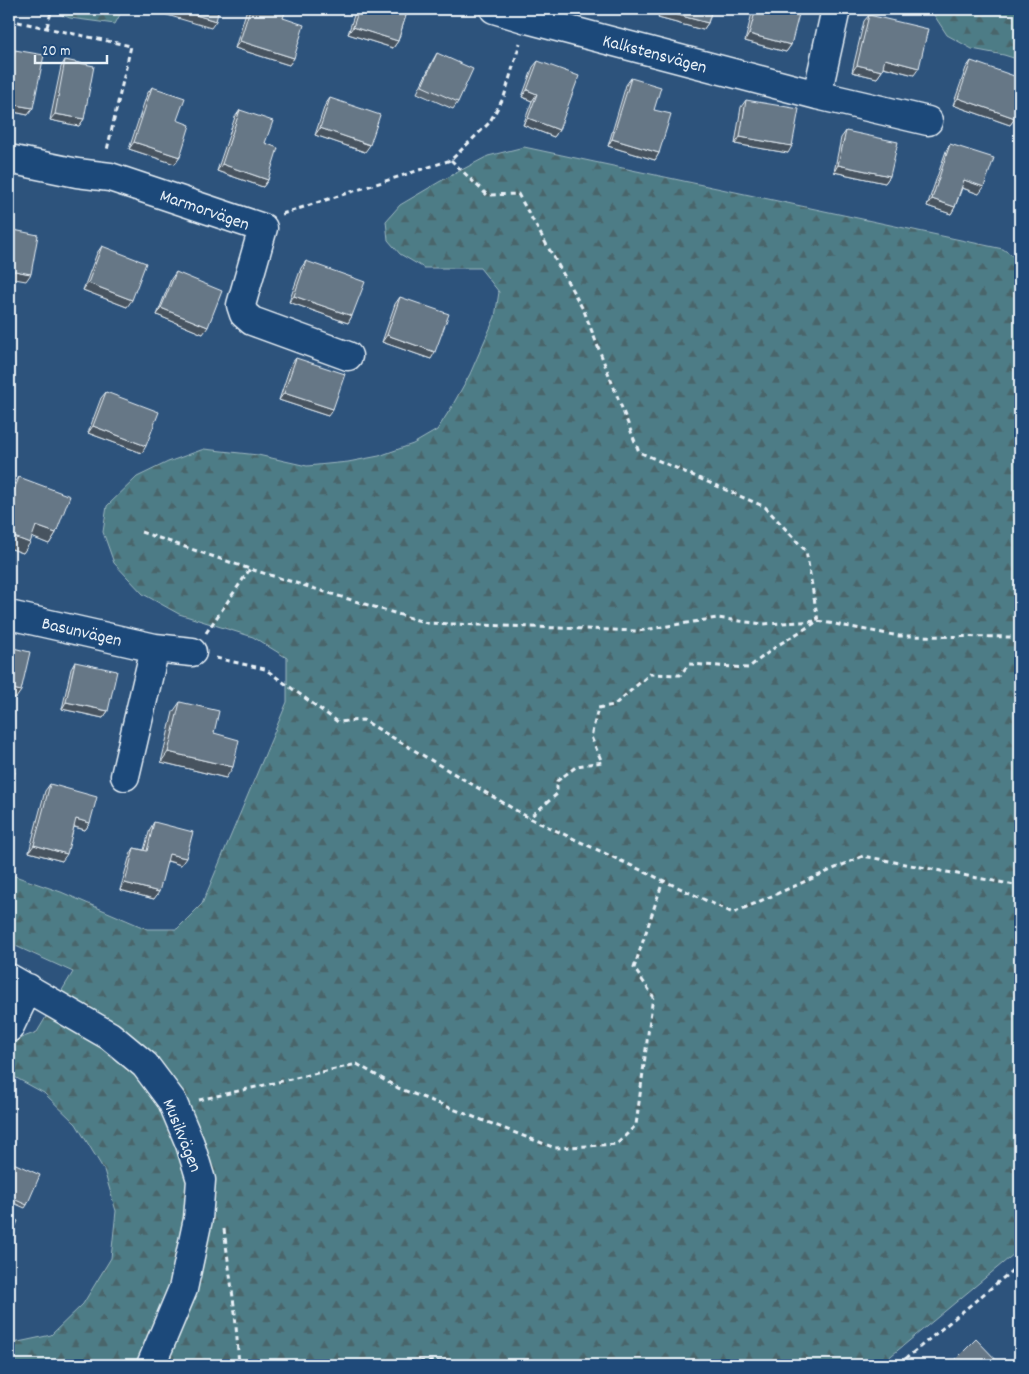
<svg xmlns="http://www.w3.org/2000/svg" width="1029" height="1374" viewBox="0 0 1029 1374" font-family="Dekko,sans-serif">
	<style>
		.forest { fill: url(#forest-firs); stroke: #9bb6bf }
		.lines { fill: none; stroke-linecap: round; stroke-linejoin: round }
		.minor-casing { stroke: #e8f1f8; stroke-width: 31 }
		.path { stroke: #e8f1f8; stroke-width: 3; stroke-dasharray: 5 4; stroke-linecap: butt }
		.minor { stroke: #1f4a7a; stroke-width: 28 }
		.wall { fill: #586673; stroke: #e8f1f8 }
		.shaded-wall { fill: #47535e; stroke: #e8f1f8 }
		.building { fill: #667786; stroke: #e8f1f8 }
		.labels { text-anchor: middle; stroke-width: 4; stroke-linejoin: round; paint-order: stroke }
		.street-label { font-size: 18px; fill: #e8f1f8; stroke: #1f4a7a }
	</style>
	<defs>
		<pattern id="forest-firs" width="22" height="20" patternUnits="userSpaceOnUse" patternTransform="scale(1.25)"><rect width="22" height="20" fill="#4e7c86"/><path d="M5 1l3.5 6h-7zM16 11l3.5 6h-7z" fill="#4a656b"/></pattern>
	</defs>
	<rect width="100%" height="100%" fill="#2d537c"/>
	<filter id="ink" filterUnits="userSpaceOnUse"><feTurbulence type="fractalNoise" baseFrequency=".02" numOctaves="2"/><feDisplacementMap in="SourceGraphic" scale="10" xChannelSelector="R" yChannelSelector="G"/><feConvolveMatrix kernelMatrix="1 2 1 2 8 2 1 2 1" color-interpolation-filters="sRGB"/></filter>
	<g filter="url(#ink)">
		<path class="forest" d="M47 9H123L115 24 70 18Z
			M932 9H1020V60L1004 55 972 49 947 35 932 12Z
			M524 147 1003 249 1020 261V1249L880 1365H9V1344L51 1335 83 1304 111 1258 116 1211 104 1170 76 1124 44 1093 9 1074V1051L10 1042 37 1032 73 972 9 943V874L61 892 147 929H177L202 904 287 702V658L253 637 179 614 143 594 114 563 103 532 107 506 137 477 168 462 204 449 258 455 307 466 348 462 379 456 413 444 437 430 451 408 470 374 495 317 499 292 480 268H424L400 254 388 240 386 221 400 205 439 182 488 156Z"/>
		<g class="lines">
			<g class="minor-casing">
				<path id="minor" d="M494 9 527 19 817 95 928 121
					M817 95 836 9
					M9 159 77 173 110 177 263 228 241 305 244 314 252 321 348 356
					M9 615 155 648 192 652
					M125 776 155 648
					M9 978 110 1036 145 1065 172 1101 190 1144 201 1180 198 1219 183 1289 151 1365
					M9 1028 28 988"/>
			</g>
			<path class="path" d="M9 20 131 46 107 150
				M47 27 52 9
				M451 160 487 195 518 194 584 311 639 452 765 507 806 551 818 621 778 645 748 668 689 664 680 675 650 674 614 705 598 708 591 737 602 762 577 766 557 781V794L529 818
				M282 214 451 160 489 123 504 97 520 43
				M141 532 250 569 427 623 638 631 717 618 762 624 818 621 899 636 1020 637
				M206 633 250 569
				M216 658 265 669 338 722 363 720 529 818 733 913 863 856 1020 886
				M199 1100 357 1064 398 1088 555 1148 617 1144 636 1125 653 996 634 968 663 881
				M224 1229 235 1313 239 1365
				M302 1365 432 1361 482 1365
				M898 1365 1020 1264"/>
			<use href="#minor" class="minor"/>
		</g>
		<path class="wall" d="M247 9H286L283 18 294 58 289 65 235 48Z
			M356 9H408L398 41 393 48 348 34Z
			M661 9H712L708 23 703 30 658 18Z
			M753 9H797L791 45 786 52 745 41Z
			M869 15 914 75 883 67 882 71 877 78 852 72 864 21Z
			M15 50 28 115 9 111V63L10 56Z
			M437 53 458 102 453 109 417 93 433 60Z
			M65 60 84 119 79 126 50 120 61 67Z
			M538 61 559 130 554 137 523 125 532 101 522 97 533 67Z
			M971 61 1015 118 1010 125 953 105 966 68Z
			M631 78 654 110 659 153 655 160 608 146 626 85Z
			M152 87 177 120 180 157 175 164 129 149 147 94Z
			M330 98 365 152 315 135 325 105Z
			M746 100 788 153 735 144 741 107Z
			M240 110 265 143 268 180 263 187 217 171 235 117Z
			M846 131 890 176 885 183 834 172 841 138Z
			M950 144 979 194 962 188 955 207 951 214 927 206 946 151Z
			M102 246 127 307 83 290 97 253Z
			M306 261 352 316 348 323 289 302 301 268Z
			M176 272 203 334 157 315 171 279Z
			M400 297 431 359 382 342 395 304Z
			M296 358 328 416 279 400 291 364Z
			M106 392 142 453 88 433 101 398Z
			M19 477 56 533 49 544 32 537 23 553 9 548V496L12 487Z
			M75 662 108 711 103 718 62 709 71 669Z
			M180 702 214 733 226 778 161 762 173 712Z
			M50 784 90 823 85 830 74 827 62 861 29 852 45 791Z
			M154 822 181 865 167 861 154 899 120 890 130 855 134 848 144 850 150 829Z
			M9 1161 27 1205 25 1208 9 1201Z
			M955 1360 1001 1365H951Z"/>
		<path class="shaded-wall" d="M159 9H175L216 21 211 28 157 12Z
			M663 11 708 23 703 30 658 18Z
			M353 27 398 41 393 48 348 34Z
			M749 34 791 45 786 52 745 41Z
			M240 41 294 58 289 65 235 48Z
			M885 59 919 68 914 75 880 66Z
			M857 65 882 71 877 78 852 72Z
			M527 90 537 94 532 101 522 97Z
			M958 98 1015 118 1010 125 953 105Z
			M9 104 33 108 28 115 9 111Z
			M55 114 84 119 79 126 50 120Z
			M528 118 559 130 554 137 523 125Z
			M320 128 370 145 365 152 315 135Z
			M740 137 792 146 788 153 735 144Z
			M612 139 659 153 655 160 608 146Z
			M134 142 180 157 175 164 129 149Z
			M222 164 268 180 263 187 217 171Z
			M838 165 890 176 885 183 834 172Z
			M964 180 984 187 979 194 960 187Z
			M932 199 955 207 951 214 927 206Z
			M9 270 31 274 26 281 9 278Z
			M88 283 132 300 127 307 83 290Z
			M294 296 352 316 348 323 289 302Z
			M161 308 208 327 203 334 157 315Z
			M387 335 435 352 431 359 382 342Z
			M284 393 333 409 328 416 279 400Z
			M93 426 146 446 142 453 88 433Z
			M36 526 56 533 49 544 29 536Z
			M9 535 30 543 23 553 9 548Z
			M9 688 21 691 16 698 9 696Z
			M66 702 108 711 103 718 62 709Z
			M168 752 233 767 226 778 161 762Z
			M76 819 90 823 85 830 72 826Z
			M34 845 67 854 62 861 29 852Z
			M169 854 186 858 181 865 165 860Z
			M125 883 159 892 154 899 120 890Z"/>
		<path class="building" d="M175 9H219L216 21Z
			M250 9H286L283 18 304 25 294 58 240 41Z
			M359 9H408L398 41 353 27Z
			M664 9H712L708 23 663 11Z
			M756 9H797L800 10 791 45 749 34Z
			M869 15 928 29 919 68 885 59 882 71 857 65Z
			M15 50 44 55 33 108 9 104V81Z
			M437 53 473 69 458 102 422 86Z
			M65 60 94 66 84 119 55 114Z
			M538 61 579 76 559 130 528 118 537 94 527 90Z
			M971 61 1020 78V104L1015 118 958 98Z
			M631 78 661 87 654 110 671 114 659 153 612 139Z
			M152 87 185 98 177 120 190 125 180 157 134 142Z
			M330 98 380 115 370 145 320 128Z
			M746 100 799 109 792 146 740 137Z
			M240 110 273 121 265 143 278 148 268 180 222 164Z
			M846 131 898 142 890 176 838 165Z
			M950 144 994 158 984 187 964 180 955 207 932 199Z
			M9 229 38 235 31 274 9 270Z
			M102 246 146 263 132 300 88 283Z
			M306 261 365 282 352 316 294 296Z
			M176 272 222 291 208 327 161 308Z
			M400 297 449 314 435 352 387 335Z
			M296 358 345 374 333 409 284 393Z
			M106 392 159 412 146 446 93 426Z
			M19 477 70 496 56 533 36 526 30 543 9 535V505Z
			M9 647 30 652 21 691 9 688Z
			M75 662 117 671 108 711 66 702Z
			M180 702 219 711 214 733 239 740 233 767 168 752Z
			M9 771 15 772 9 796Z
			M50 784 97 797 90 823 76 819 67 854 34 845Z
			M154 822 193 832 186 858 169 854 159 892 125 883 134 848 147 851Z
			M9 1161 40 1175 27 1205 9 1197Z
			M9 1216 18 1221 9 1241Z
			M976 1339 1001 1365H960L955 1360Z"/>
	</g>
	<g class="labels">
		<g class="street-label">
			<text transform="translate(655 53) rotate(15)" y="6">Kalkstensvägen</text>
			<text transform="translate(205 209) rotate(19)" y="6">Marmorvägen</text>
			<text transform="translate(82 631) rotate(13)" y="6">Basunvägen</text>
			<text transform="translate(183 1135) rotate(68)" y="6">Musikvägen</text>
		</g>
	</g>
	<rect width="1029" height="1374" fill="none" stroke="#1f4a7a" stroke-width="30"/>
	<rect x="15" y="15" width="999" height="1344" fill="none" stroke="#e8f1f8" stroke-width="2" filter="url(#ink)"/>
	<path d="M35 55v8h72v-8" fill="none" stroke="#e8f1f8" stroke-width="2.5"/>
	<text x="42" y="55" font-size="15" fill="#e8f1f8" stroke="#1f4a7a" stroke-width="4" paint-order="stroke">20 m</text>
</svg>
